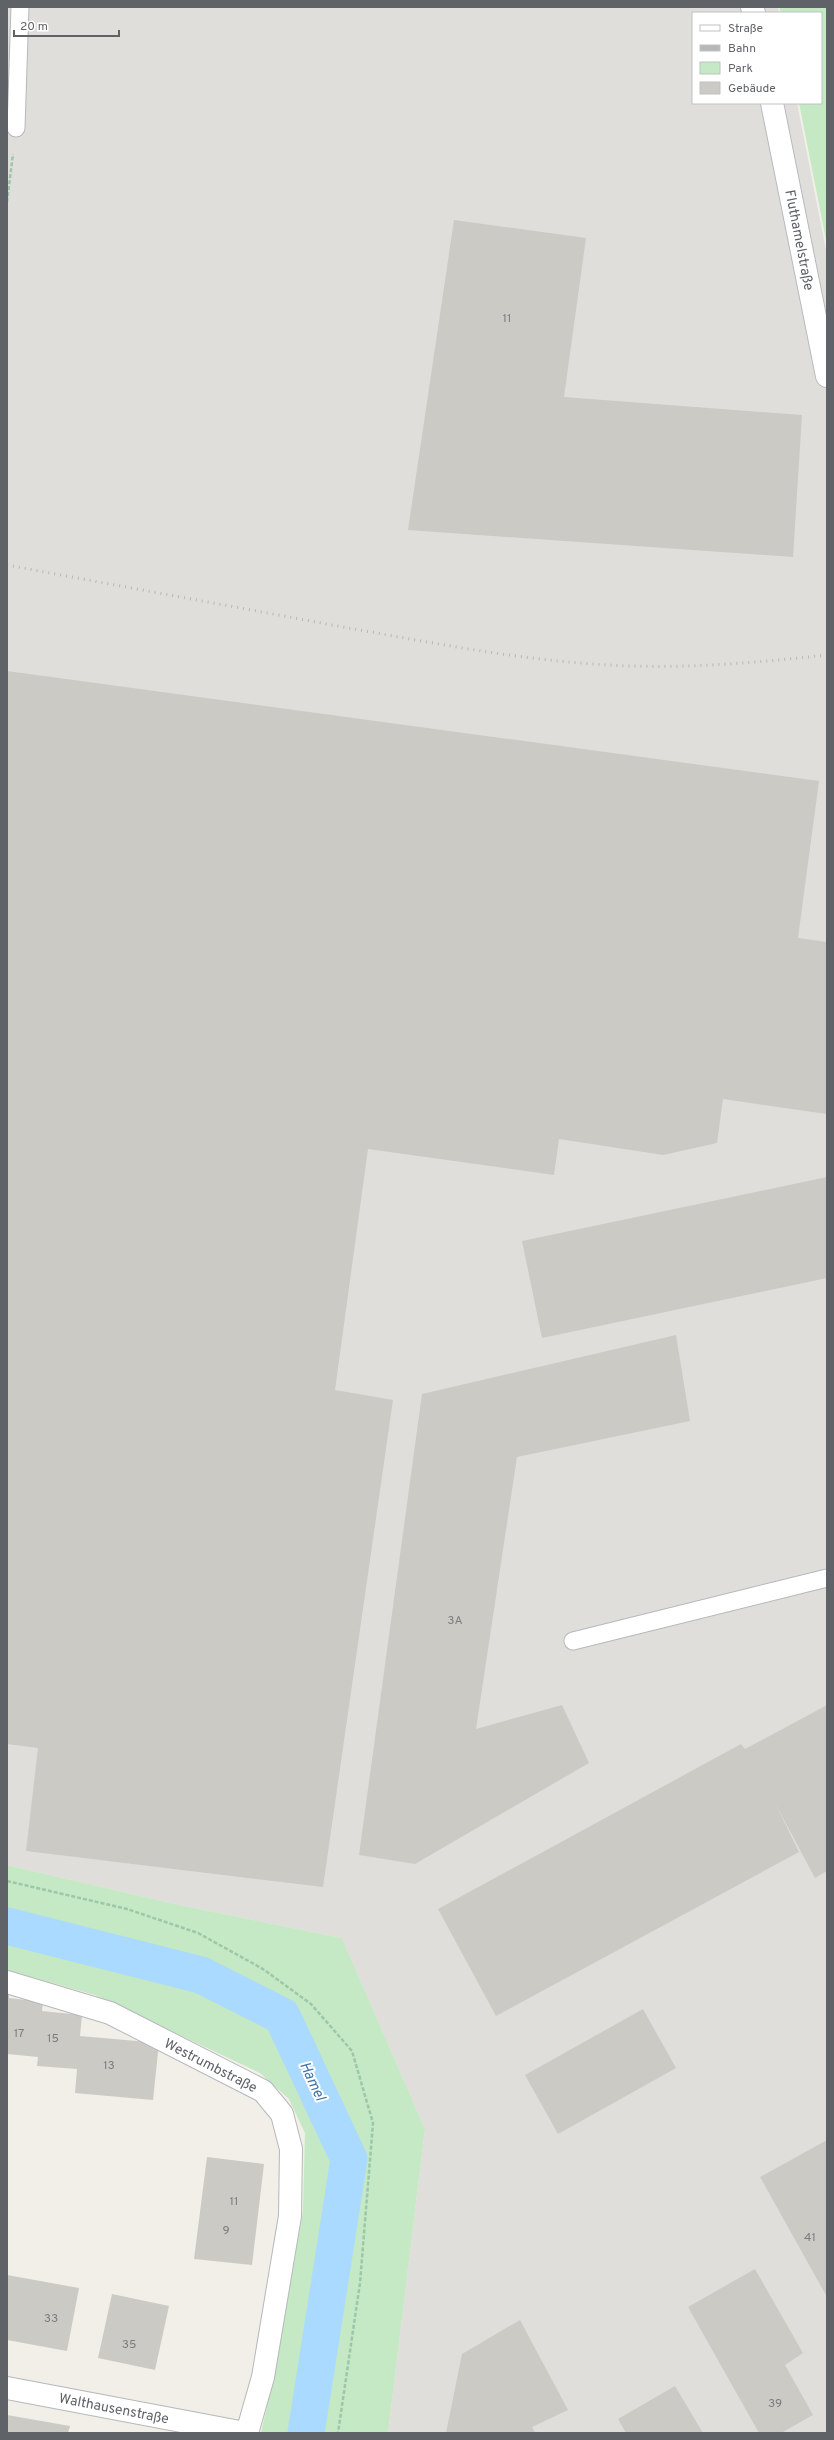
<svg xmlns="http://www.w3.org/2000/svg" width="834" height="2440" viewBox="0 0 834 2440" font-family="Overpass,sans-serif">
	<style>
		.industrial { fill: #e0deda }
		.green { fill: #c5e8c5 }
		.lines { fill: none; stroke-linecap: round; stroke-linejoin: round }
		.canal { stroke: #aadaff; stroke-width: 37 }
		.building { fill: #cccac5 }
		.lane-casing { stroke: #b5b8bc; stroke-width: 19 }
		.street-casing { stroke: #b5b8bc; stroke-width: 24 }
		.secondary-casing { stroke: #b6babf; stroke-width: 24 }
		.path { stroke: #9cc7a9; stroke-width: 2.5; stroke-dasharray: 4 2; stroke-linecap: butt }
		.lane { stroke: #fff; stroke-width: 17 }
		.street { stroke: #fff; stroke-width: 22 }
		.secondary { stroke: #fff; stroke-width: 22 }
		.rail { stroke: #b6b7b8; stroke-width: 3; stroke-dasharray: 1 5; stroke-linecap: butt }
		.labels { text-anchor: middle; stroke-width: 4; stroke-linejoin: round; paint-order: stroke }
		.number-label { font-size: 12px; fill: #7a7d7f }
		.street-label { font-size: 14px; fill: #5f6368; stroke: #fff }
		.water-label { font-size: 15px; font-style: italic; fill: #4174aa; stroke: #fff }
	</style>
	<rect width="100%" height="100%" fill="#f1efe8"/>
	<path class="industrial" d="M7 7H778L779 13H693V103H797L827 255V2433H388L425 2129 342 1938 179 1905 7 1865Z"/>
	<path class="green" d="M779 7H827V245L799 103H821V13H781Z
		M7 1865 179 1905 342 1938 425 2129 388 2433H261L275 2371 303 2211 305 2133 289 2099 260 2073 95 1995 7 1970Z"/>
	<g class="lines">
		<path class="canal" d="M7 1926 201 1975 282 2016 349 2159 306 2433"/>
	</g>
	<path class="building" d="M454 220 586 238 564 397 802 415 793 557 408 530Z
		M7 671 819 781 798 938 827 942V1114L723 1099 717 1143 663 1155 559 1139 554 1175 368 1149 335 1390 393 1400 323 1887 26 1851 38 1748 7 1744Z
		M827 1177V1278L542 1338 522 1241Z
		M676 1335 690 1421 517 1457 476 1729 562 1705 589 1763 415 1864 359 1855 422 1394Z
		M827 1705V1871L815 1878 775 1803 799 1852 496 2016 438 1909 741 1744 745 1749Z
		M7 1992H9V1998L43 2002 42 2011 82 2015 80 2036 159 2043 153 2100 75 2093 77 2069 37 2066 38 2057 7 2054Z
		M643 2009 676 2068 558 2134 525 2075Z
		M827 2140V2297L760 2177Z
		M207 2157 264 2164 252 2265 194 2259Z
		M755 2269 803 2353 785 2365 813 2415 781 2433H759L688 2307Z
		M7 2275 79 2288 67 2351 7 2340Z
		M112 2294 169 2306 155 2370 98 2358Z
		M520 2320 568 2410 532 2427 535 2433H446L462 2354Z
		M675 2386 703 2433H626L618 2419Z
		M7 2415 70 2426 68 2433H7Z"/>
	<g class="lines">
		<g class="lane-casing">
			<path id="lane" d="M16 128 20 7
				M573 1641 827 1578"/>
		</g>
		<g class="street-casing">
			<path id="street" d="M7 1982 110 2013 263 2091 282 2114 291 2149 290 2216 263 2377 247 2433
				M7 2388 245 2433"/>
		</g>
		<g class="secondary-casing">
			<path id="secondary" d="M752 7 754 13
				M772 103 827 376"/>
		</g>
		<path class="path" d="M7 202 13 154
			M7 1881 127 1909 198 1933 263 1969 311 2004 352 2051 373 2123 360 2283 338 2433"/>
		<use href="#lane" class="lane"/>
		<use href="#street" class="street"/>
		<use href="#secondary" class="secondary"/>
		<path class="rail" d="M7 565C119 586 231 606 343 627 439 644 534 663 632 666 697 668 762 662 827 655"/>
	</g>
	<g class="labels">
		<g class="number-label">
			<text x="507" y="322">11</text>
			<text x="455" y="1624">3A</text>
			<text x="19" y="2037">17</text>
			<text x="53" y="2042">15</text>
			<text x="109" y="2069">13</text>
			<text x="234" y="2205">11</text>
			<text x="226" y="2234">9</text>
			<text x="810" y="2241">41</text>
			<text x="51" y="2322">33</text>
			<text x="129" y="2348">35</text>
			<text x="775" y="2407">39</text>
		</g>
		<g class="street-label">
			<text transform="translate(800 240) rotate(79)" y="5">Fluthamelstraße</text>
			<text transform="translate(211 2065) rotate(27)" y="5">Westrumbstraße</text>
			<text transform="translate(114 2408) rotate(11)" y="5">Walthausenstraße</text>
		</g>
		<g class="water-label">
			<text transform="translate(313 2081) rotate(65)" y="5">Hamel</text>
		</g>
	</g>
	<rect width="834" height="2440" fill="none" stroke="#5f6368" stroke-width="16"/>
	<rect x="692" y="12" width="130" height="92" fill="#ffffff" stroke="#bfc1c3"/>
	<rect x="700" y="25" width="20" height="6" fill="#ffffff" stroke="#bfc1c3"/>
	<text x="728" y="32" font-size="12" fill="#5f6368">Straße</text>
	<rect x="700" y="45" width="20" height="6" fill="#b6b7b8" stroke="#bfc1c3"/>
	<text x="728" y="52" font-size="12" fill="#5f6368">Bahn</text>
	<rect x="700" y="62" width="20" height="12" fill="#c5e8c5" stroke="#bfc1c3"/>
	<text x="728" y="72" font-size="12" fill="#5f6368">Park</text>
	<rect x="700" y="82" width="20" height="12" fill="#cccac5" stroke="#bfc1c3"/>
	<text x="728" y="92" font-size="12" fill="#5f6368">Gebäude</text>
	<path d="M14 30v6h105v-6" fill="none" stroke="#5f6368" stroke-width="2"/>
	<text x="20" y="30" font-size="12" fill="#5f6368" stroke="#ffffff" stroke-width="3" paint-order="stroke">20 m</text>
</svg>
